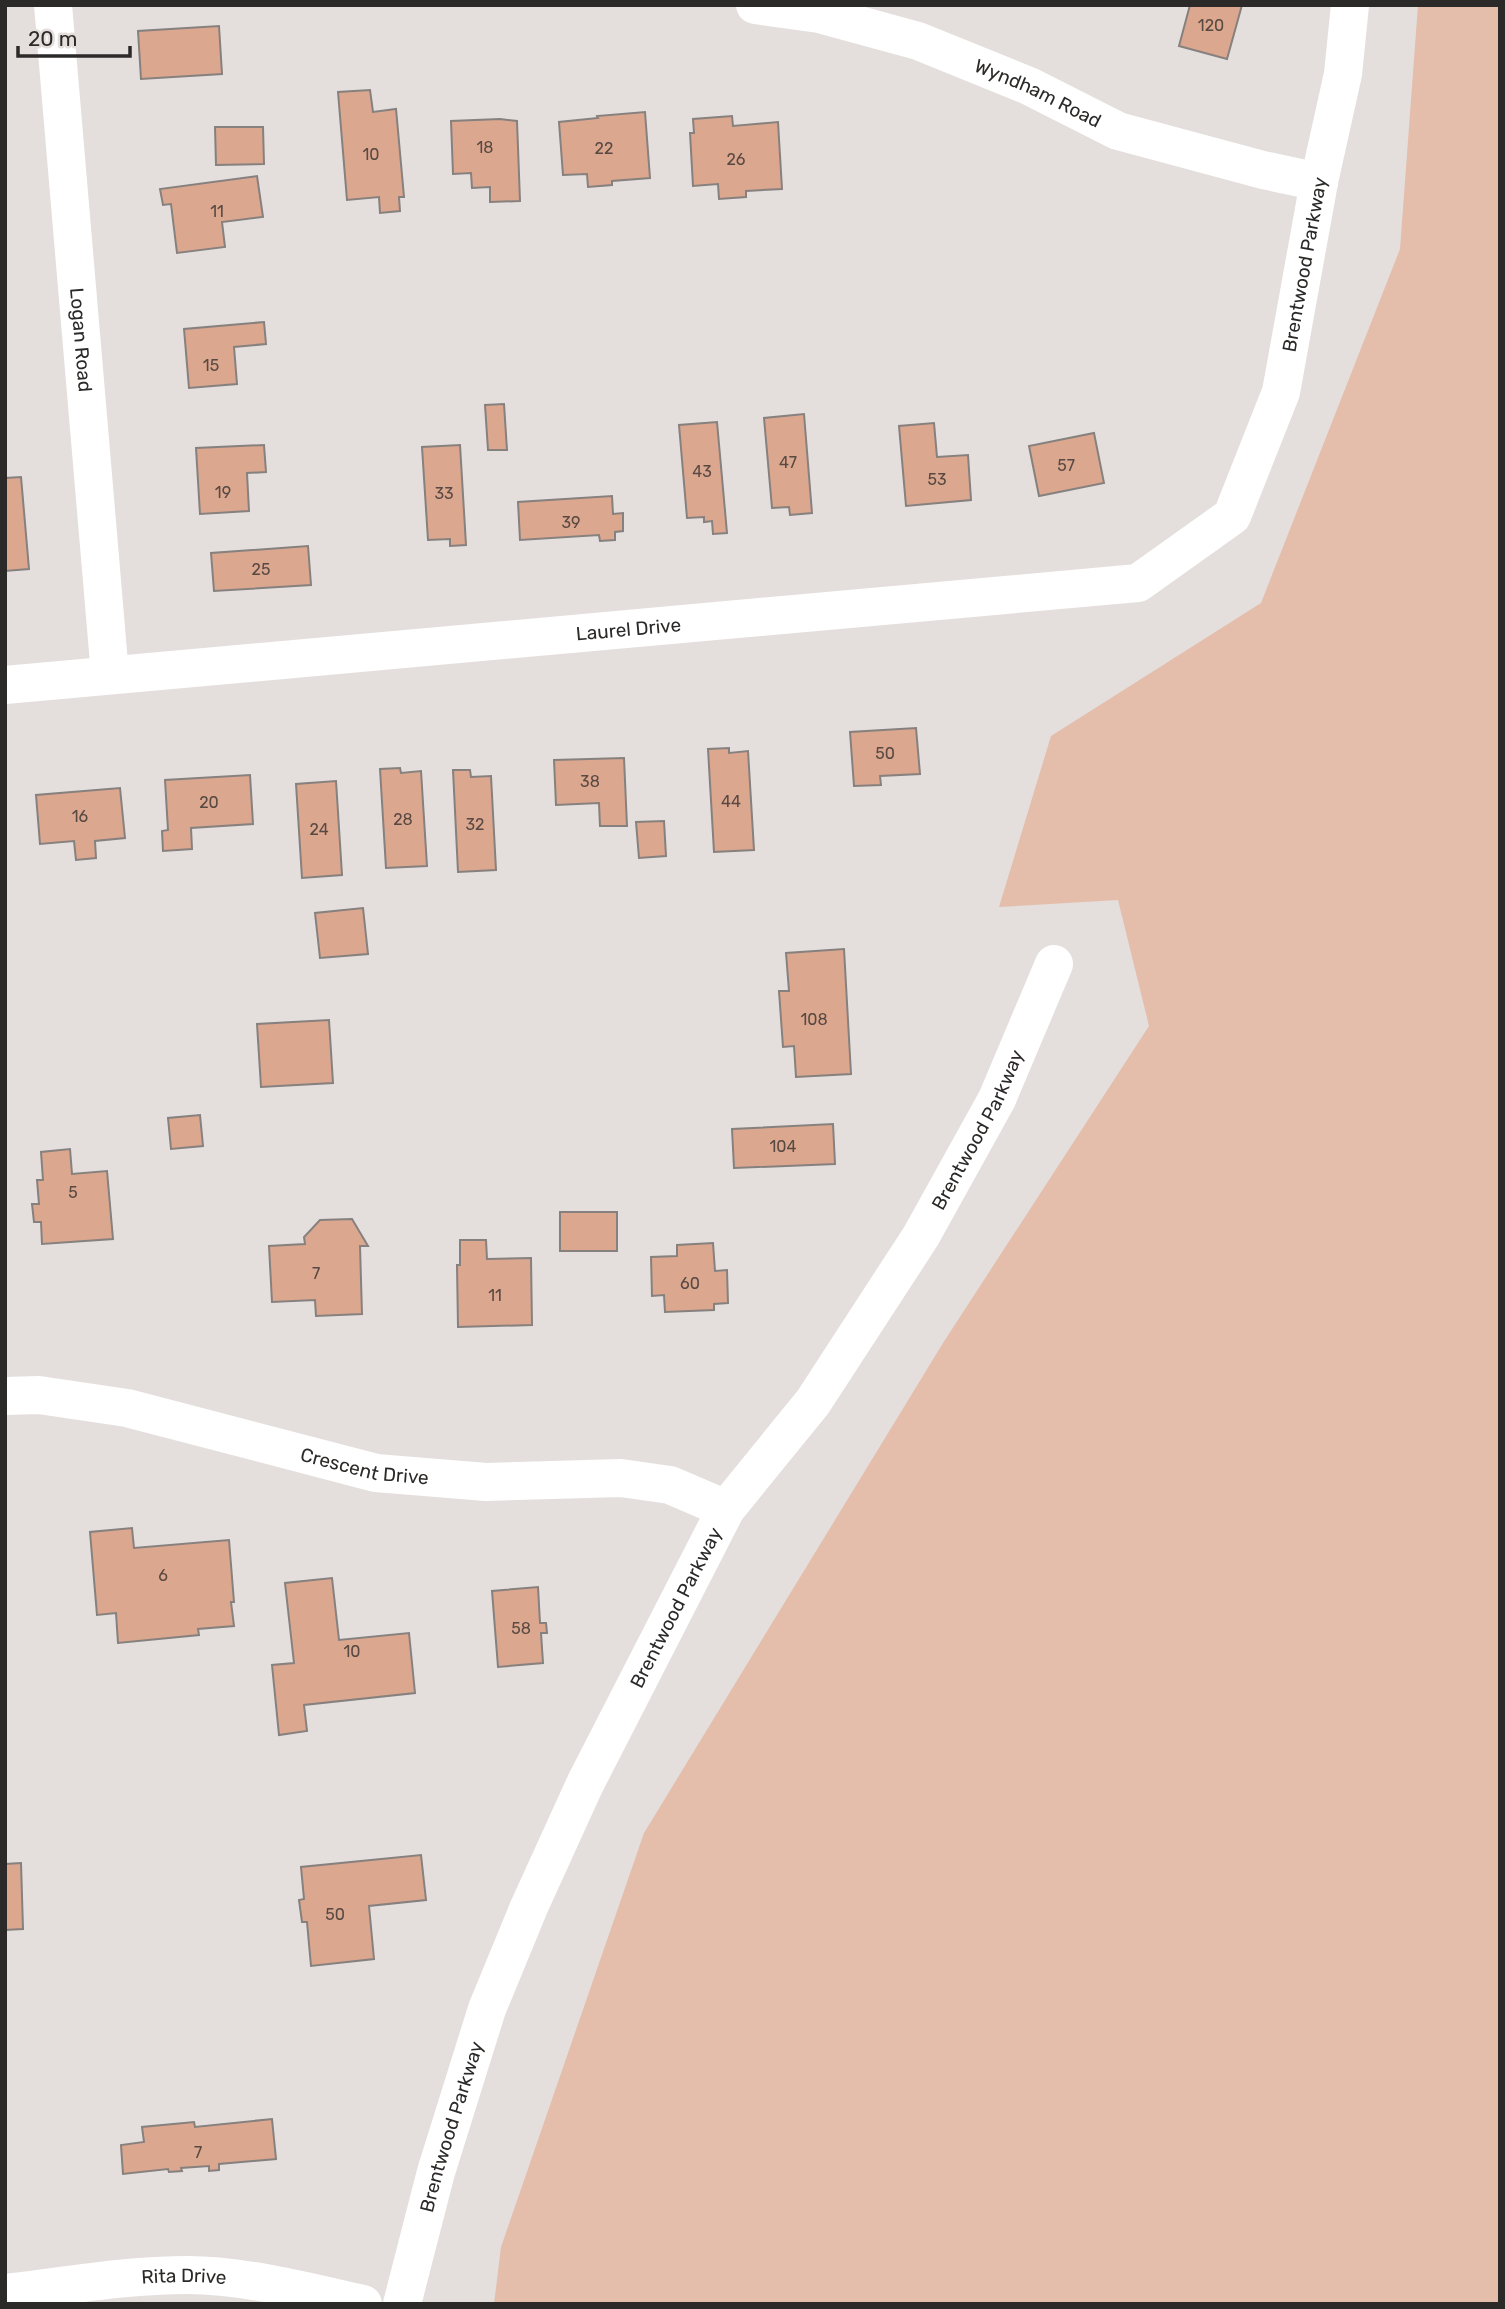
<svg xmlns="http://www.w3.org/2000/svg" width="1505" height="2309" viewBox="0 0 1505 2309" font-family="Rubik,sans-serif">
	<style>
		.green { fill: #e4bdab }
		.building { fill: #dca78f; stroke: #86817f; stroke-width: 2 }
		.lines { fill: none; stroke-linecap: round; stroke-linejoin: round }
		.minor { stroke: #fff; stroke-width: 38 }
		.labels { text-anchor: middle; stroke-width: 5; stroke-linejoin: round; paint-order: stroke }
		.number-label { font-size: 16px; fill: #584942 }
		.street-label { font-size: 19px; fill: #2c2a29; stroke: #e4dfdc }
	</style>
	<rect width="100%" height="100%" fill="#e4dfdc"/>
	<path class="green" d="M1418 5H1500V2304H494L501 2247 644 1833 943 1343 1149 1026 1118 900 999 907 1051 736 1261 603 1400 249Z"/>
	<path class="building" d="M1190 5H1242L1227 59 1179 46Z
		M219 26 222 74 141 79 138 31Z
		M370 90 373 112 396 109 404 197H399L400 211 380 213 379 197 347 200 338 92Z
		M645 112 650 178 612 181V185L588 187 587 174 563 175 559 122 598 118 597 116Z
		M732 116 733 126 778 122 782 189 746 191V197L719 199 718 184 693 186 690 133H694L693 119Z
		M500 119 517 121 520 201 490 202V187L472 188 471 173 453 174 451 121Z
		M215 127H263L264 164 216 165Z
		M257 176 263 217 222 222 225 247 177 253 171 204 163 205 160 189Z
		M264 322 266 344 234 347 237 384 189 388 184 329Z
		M504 404 507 450H488L485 405Z
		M804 414 812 513 790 515 789 507 772 508 764 418Z
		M717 422 727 533 713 534 712 521 704 522V517L687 518 679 425Z
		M934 423 937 457 968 455 971 500 906 506 899 426Z
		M1094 433 1104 483 1039 496 1029 446Z
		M264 445 266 472 247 473 249 511 200 514 196 448Z
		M460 445 466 545 450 546V539L428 540 422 447Z
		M21 477 29 569 5 571V478Z
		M612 496 613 514 623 513V531L615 532V540L600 541 599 535 520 540 518 502Z
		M308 546 311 585 214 591 211 553Z
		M916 728 920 774 880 776 881 785 854 786 850 732Z
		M729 748V753L748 751 754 850 714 852 708 749Z
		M624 758 627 826H600L599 803 556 805 554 760Z
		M400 768 401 773 421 771 427 866 386 868 380 769Z
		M453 770H470L471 777 491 776 496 870 458 872Z
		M250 775 253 824 191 828 192 849 163 851 162 831 168 830 165 780Z
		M336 781 342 875 302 878 296 784Z
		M120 788 125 838 95 841 96 858 76 860 74 841 40 844 36 795Z
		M664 821 666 856 639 858 636 822Z
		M363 908 368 954 320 958 315 913Z
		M844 949 851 1074 796 1077 794 1046 783 1047 779 991H789L786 953Z
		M329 1020 333 1083 261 1087 257 1024Z
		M200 1115 203 1146 171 1149 168 1118Z
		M833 1124 835 1164 734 1168 732 1129Z
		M70 1149 72 1174 107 1171 113 1239 42 1244 41 1222H34L32 1204H39L37 1180H43L41 1152Z
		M560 1212H617V1251H560Z
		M352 1219 368 1246H360L362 1314 316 1316 315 1300 272 1302 269 1246 305 1244 304 1237 320 1220Z
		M460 1240H486L487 1259 531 1258 532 1325 458 1327 457 1265H460Z
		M713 1243 715 1271 727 1270 728 1303 714 1304V1310L665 1312 664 1295 652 1296 651 1257 677 1256V1245Z
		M132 1528 134 1548 229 1540 234 1602H231L234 1626 198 1629 199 1635 118 1643 116 1613 97 1615 90 1532Z
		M332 1578 339 1640 409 1633 415 1693 304 1705 307 1731 279 1735 272 1665 294 1663 285 1583Z
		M538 1587 540 1623H546L547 1633H541L543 1663 498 1667 492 1591Z
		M421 1855 426 1900 369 1906 374 1959 311 1966 307 1922H302L299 1900 304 1899 301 1867Z
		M21 1863 23 1929 5 1930V1864Z
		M272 2119 276 2159 219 2164V2170L209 2171V2166L181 2168 182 2171 169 2172 168 2169 123 2174 121 2145 144 2142 142 2127 194 2122 195 2127Z"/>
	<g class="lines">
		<g class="minor">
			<path id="s1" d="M53 5 110 675"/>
			<path id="s2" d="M755 5 819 14 918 41 1029 86 1118 131 1263 170 1319 182"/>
			<path id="s3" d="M5 685 1138 583 1232 516 1281 392 1319 182 1343 74 1350 5"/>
			<path id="s4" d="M5 1396 39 1395 127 1408 376 1473 486 1482 621 1478 670 1485 726 1509"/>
			<path id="s5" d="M5 2293C66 2286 126 2275 188 2275 244 2275 308 2292 363 2304"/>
			<path id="s6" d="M402 2304 436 2172 487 2009 529 1907 585 1784 726 1509 813 1402 921 1236 997 1099 1054 964"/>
		</g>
	</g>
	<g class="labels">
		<g class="number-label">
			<text x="1211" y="31">120</text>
			<text x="485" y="153">18</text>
			<text x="604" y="154">22</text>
			<text x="371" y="160">10</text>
			<text x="736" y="165">26</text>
			<text x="217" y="217">11</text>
			<text x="211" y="371">15</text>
			<text x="788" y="468">47</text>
			<text x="1066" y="471">57</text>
			<text x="702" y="477">43</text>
			<text x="937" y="485">53</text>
			<text x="223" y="498">19</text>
			<text x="444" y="499">33</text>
			<text x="571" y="528">39</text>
			<text x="261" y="575">25</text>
			<text x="885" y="759">50</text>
			<text x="590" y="787">38</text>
			<text x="731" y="807">44</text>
			<text x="209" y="808">20</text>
			<text x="80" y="822">16</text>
			<text x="403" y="825">28</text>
			<text x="475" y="830">32</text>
			<text x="319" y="835">24</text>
			<text x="814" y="1025">108</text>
			<text x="783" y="1152">104</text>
			<text x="73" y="1198">5</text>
			<text x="316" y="1279">7</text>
			<text x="690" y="1289">60</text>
			<text x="495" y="1301">11</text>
			<text x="163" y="1581">6</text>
			<text x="521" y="1634">58</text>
			<text x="352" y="1657">10</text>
			<text x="335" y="1920">50</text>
			<text x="198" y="2158">7</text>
		</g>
		<g class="street-label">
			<text dy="7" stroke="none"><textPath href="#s2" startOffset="298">Wyndham Road</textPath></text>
			<text dy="7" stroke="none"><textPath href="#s3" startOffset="1516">Brentwood Parkway</textPath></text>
			<text dy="7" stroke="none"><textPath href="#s1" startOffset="336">Logan Road</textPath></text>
			<text dy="7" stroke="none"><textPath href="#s3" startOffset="626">Laurel Drive</textPath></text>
			<text dy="7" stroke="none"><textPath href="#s6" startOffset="1318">Brentwood Parkway</textPath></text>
			<text dy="7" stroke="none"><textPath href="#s4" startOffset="368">Crescent Drive</textPath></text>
			<text dy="7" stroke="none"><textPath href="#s6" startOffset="751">Brentwood Parkway</textPath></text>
			<text dy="7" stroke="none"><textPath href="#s6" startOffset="184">Brentwood Parkway</textPath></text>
			<text dy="7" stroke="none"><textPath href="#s5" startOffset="180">Rita Drive</textPath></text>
		</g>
	</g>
	<rect width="1505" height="2309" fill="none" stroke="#2c2a29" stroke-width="14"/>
	<path d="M18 46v10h112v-10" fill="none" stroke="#2c2a29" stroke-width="3.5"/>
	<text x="28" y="46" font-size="21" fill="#2c2a29" stroke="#e4dfdc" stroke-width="5" paint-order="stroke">20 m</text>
</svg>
